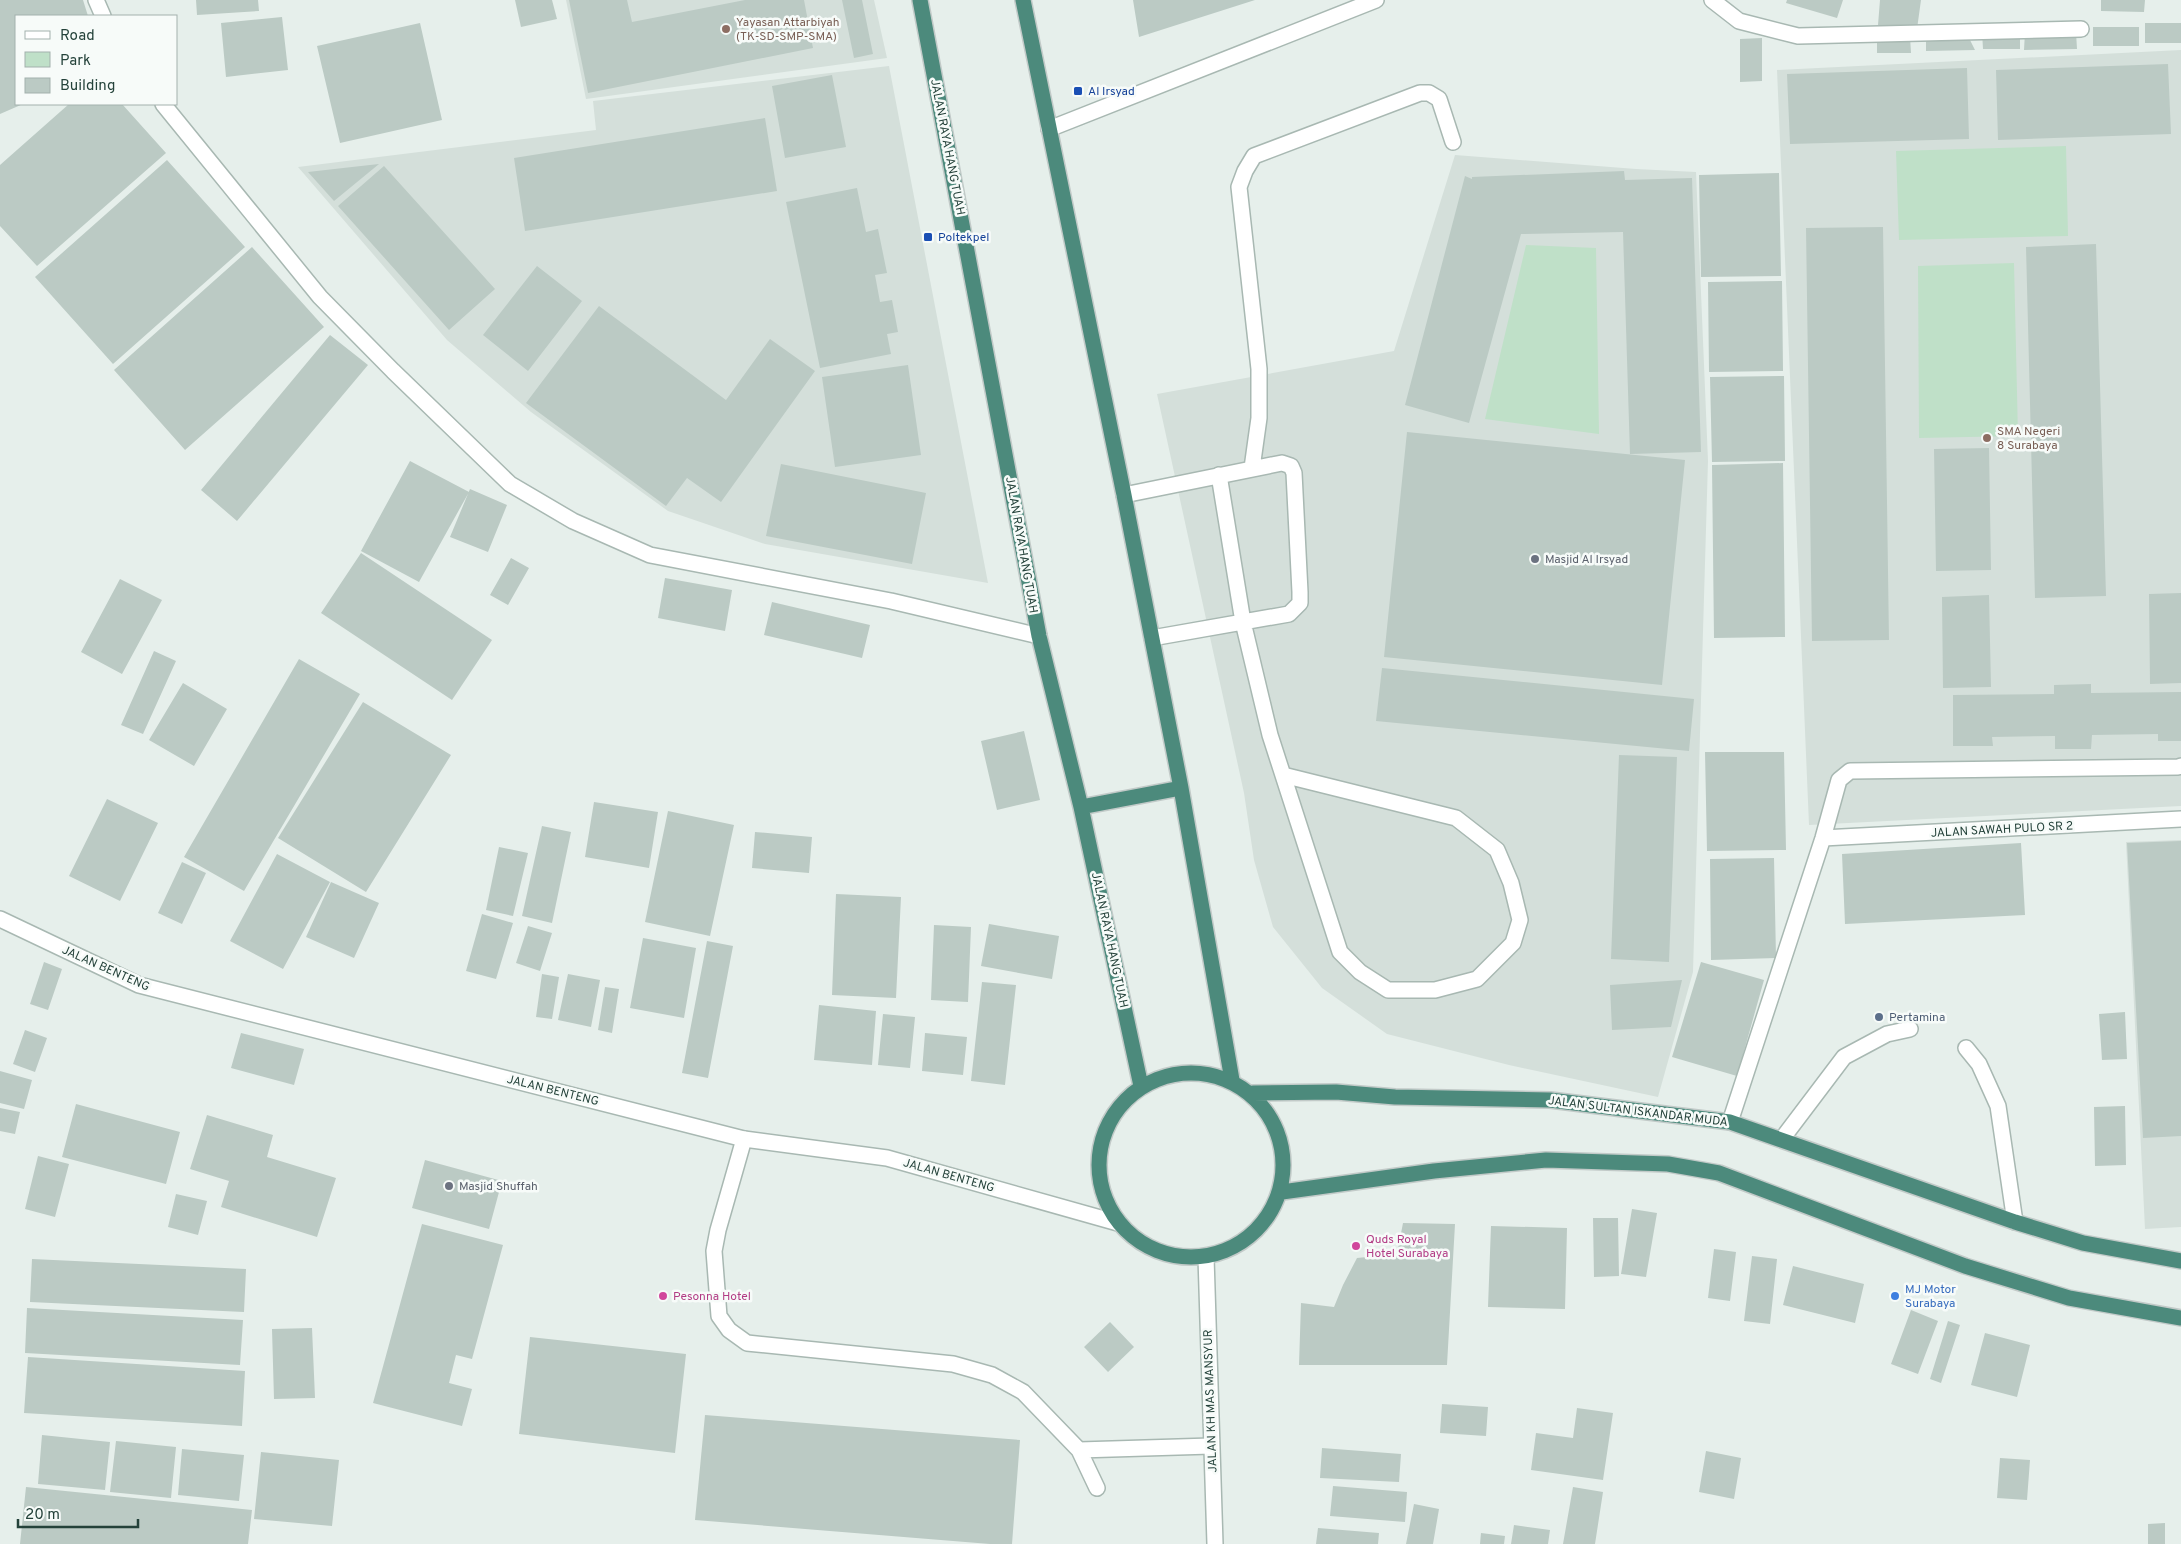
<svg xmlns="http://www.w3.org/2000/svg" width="2181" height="1544" viewBox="0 0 2181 1544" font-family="Overpass,sans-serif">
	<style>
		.built { fill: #d4dfda }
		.green { fill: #bfe0c8 }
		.building { fill: #bbcac4 }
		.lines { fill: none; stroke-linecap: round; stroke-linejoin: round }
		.service-casing { stroke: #a8b8b2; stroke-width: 18 }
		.minor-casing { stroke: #a8b8b2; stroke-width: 18 }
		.tertiary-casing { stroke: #a8b8b2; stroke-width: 18 }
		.trunk-casing { stroke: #c2cac8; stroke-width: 18 }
		.service { stroke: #fff; stroke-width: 15 }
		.minor { stroke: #fff; stroke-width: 15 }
		.tertiary { stroke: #fff; stroke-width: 15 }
		.trunk { stroke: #4c8a7c; stroke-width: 15 }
		.education-dot { fill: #8d6e63; stroke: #f7fbf9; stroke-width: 2 }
		.transit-dot { fill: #1a4fb4; stroke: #f7fbf9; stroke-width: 2 }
		.worship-dot { fill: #6b7280; stroke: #f7fbf9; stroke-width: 2 }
		.service-dot { fill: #5c6f8a; stroke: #f7fbf9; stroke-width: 2 }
		.hotel-dot { fill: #d1479c; stroke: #f7fbf9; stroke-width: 2 }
		.shop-dot { fill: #3f7fe0; stroke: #f7fbf9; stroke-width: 2 }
		.labels { text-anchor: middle; stroke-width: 5; stroke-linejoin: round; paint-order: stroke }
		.education-label { font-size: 12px; fill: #785e54; stroke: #f7fbf9; text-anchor: start }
		.transit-label { font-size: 12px; fill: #164399; stroke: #f7fbf9; text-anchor: start }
		.street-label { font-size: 12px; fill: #24423a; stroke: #f7fbf9 }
		.worship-label { font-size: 12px; fill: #5b616d; stroke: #f7fbf9; text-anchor: start }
		.service-label { font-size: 12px; fill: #4e5e75; stroke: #f7fbf9; text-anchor: start }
		.hotel-label { font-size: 12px; fill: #b23c85; stroke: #f7fbf9; text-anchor: start }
		.shop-label { font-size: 12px; fill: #366cbe; stroke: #f7fbf9; text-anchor: start }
	</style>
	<rect width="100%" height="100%" fill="#e6efeb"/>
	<path class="built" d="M566 0H874L887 58 586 99Z
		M2181 50V806L1809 825 1777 70Z
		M889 66 988 583 765 544 668 511 531 412 447 340 298 167 596 130 593 101Z
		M1455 155 1636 169 1696 172 1708 461 1693 972 1658 1097 1509 1065 1387 1034 1322 988 1273 927 1254 860 1244 793 1157 394 1394 351Z
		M2181 840V1227L2145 1229 2126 842Z"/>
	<path class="green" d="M2066 146 2068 236 1899 240 1896 151Z
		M1526 245 1596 248 1599 434 1485 419Z
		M2014 263 2018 436 1919 438 1918 266Z"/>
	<path class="building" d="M0 0H83L88 16H16V104H23L0 114Z
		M196 0H258L259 11 197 15Z
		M515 0H552L557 19 521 27Z
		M569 0H627L632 22 745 0H804L813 48 588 93Z
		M842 0H862L873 54 854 58Z
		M1133 0H1255L1139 37Z
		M1787 0H1843L1837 18 1786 3Z
		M1880 0H1921L1917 29 1878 25Z
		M2101 0H2145L2144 12 2101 11Z
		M282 17 288 70 226 77 221 23Z
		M420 23 442 120 340 143 317 46Z
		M2145 23H2181V43H2145Z
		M2093 27H2139V46H2093Z
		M1982 32H2020V49H1983Z
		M2025 32H2076L2077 49 2024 50Z
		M1926 36 1969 38 1975 50 1926 51Z
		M1877 37H1910L1911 53H1877Z
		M1762 38V81L1740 82V39Z
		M2168 64 2171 134 1998 140 1996 70Z
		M1967 68 1969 139 1790 144 1787 74Z
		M832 75 846 147 785 158 772 86Z
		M69 104H122L166 153 37 266 0 226V165Z
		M765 118 777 191 525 231 514 158Z
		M167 160 245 247 113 364 35 277Z
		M379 164 334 201 308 172 352 167Z
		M384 166 495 289 449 330 338 206Z
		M1624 171 1625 180 1692 178 1701 452 1630 454 1623 232 1521 234 1469 423 1405 405 1465 176 1472 179V177Z
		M1779 173 1781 276 1701 277 1699 175Z
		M857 188 866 232 878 229 887 273 875 275 880 302 892 300 898 332 887 334 891 354 820 368 786 202Z
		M1883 227 1889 640 1812 641 1806 228Z
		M2096 244 2106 596 2035 598 2026 247Z
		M252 247 324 327 185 450 114 370Z
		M537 266 582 301 528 371 483 335Z
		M1782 281 1783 371 1709 372 1708 282Z
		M599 306 726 400 770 339 815 371 721 502 687 478 666 506 526 403Z
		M330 335 368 365 237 521 201 490Z
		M908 365 921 455 835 467 822 377Z
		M1784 376 1785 461 1712 462 1710 377Z
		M1407 432 1685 460 1662 685 1384 657Z
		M1989 448 1991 570 1936 571 1934 449Z
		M410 461 469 492 419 582 361 551Z
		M1783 463 1785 637 1714 638 1712 465Z
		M781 464 926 493 912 564 766 536Z
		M470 489 507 505 488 552 450 537Z
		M361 553 492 640 452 700 321 613Z
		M511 558 529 568 508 605 490 595Z
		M665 578 732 590 725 631 658 618Z
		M120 579 162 600 122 674 81 652Z
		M2181 593V683L2150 684 2149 594Z
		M1989 595 1991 687 1943 688 1942 597Z
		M772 602 870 625 862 658 764 635Z
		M154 651 176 661 143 734 121 725Z
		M299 659 360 694 244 891 184 857Z
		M1382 668 1694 699 1689 751 1376 721Z
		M183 683 227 709 194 766 149 740Z
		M2091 684V693L2181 692V741H2158V734L2092 735 2091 749H2055V736L1992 737 1993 746H1953V695L2054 694V685Z
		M363 702 451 755 366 892 278 838Z
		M1024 731 1040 800 997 810 981 741Z
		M1705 752H1784L1786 850 1707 851Z
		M1619 755 1677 757 1669 962 1611 959Z
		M107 799 158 823 120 901 69 876Z
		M594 802 658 812 649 868 585 857Z
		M668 811 734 825 710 936 645 922Z
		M542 826 571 832 552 923 522 916Z
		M755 832 812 837 809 873 752 868Z
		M2181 841V1136L2143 1138 2127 843Z
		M2021 843 2025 915 1845 924 1842 854Z
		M499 847 528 853 513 916 486 910Z
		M277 854 330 882 283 969 230 941Z
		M1774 858 1776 958 1711 960 1710 859Z
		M182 862 206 873 182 924 158 913Z
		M331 882 379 903 354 958 306 937Z
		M836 894 901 897 896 998 832 995Z
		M482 914 513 923 496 979 466 971Z
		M989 924 1059 936 1052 979 981 966Z
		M934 925 971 927 968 1002 931 1000Z
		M528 926 552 933 540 971 516 963Z
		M643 938 696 948 684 1018 630 1008Z
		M707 941 733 946 708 1078 682 1073Z
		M44 962 62 969 48 1010 30 1004Z
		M1701 962 1764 980 1737 1076 1672 1057Z
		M542 974 559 977 552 1019 536 1017Z
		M568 974 600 980 591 1027 558 1020Z
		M1682 980 1671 1027 1612 1030 1610 985Z
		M982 982 1016 985 1005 1085 971 1081Z
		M605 987 619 989 612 1033 598 1030Z
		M819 1005 876 1011 872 1065 814 1060Z
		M2125 1012 2127 1059 2102 1060 2099 1014Z
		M883 1014 915 1017 910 1068 878 1065Z
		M25 1030 47 1038 35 1072 13 1064Z
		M241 1033 304 1049 294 1085 231 1068Z
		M925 1033 967 1037 963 1075 922 1071Z
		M0 1071 32 1080 24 1109 0 1103Z
		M76 1104 180 1132 166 1184 62 1157Z
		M2125 1106 2126 1165 2095 1166 2094 1107Z
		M0 1108 20 1112 15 1134 0 1131Z
		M207 1115 273 1135 267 1157 336 1178 317 1237 221 1207 229 1181 190 1169Z
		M38 1156 69 1164 55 1217 25 1209Z
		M425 1160 502 1181 489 1229 412 1208Z
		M176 1194 207 1201 198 1235 168 1227Z
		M1632 1209 1657 1213 1646 1277 1621 1274Z
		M1593 1218H1618L1619 1276 1594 1277Z
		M1403 1223 1455 1224 1447 1365H1299L1301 1303 1334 1307 1343 1285 1357 1258 1397 1254Z
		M422 1224 503 1245 472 1359 456 1355 449 1383 472 1389 462 1426 373 1403Z
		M1491 1226 1567 1228 1565 1309 1488 1307Z
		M1714 1249 1736 1252 1730 1301 1708 1298Z
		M1752 1256 1777 1259 1770 1324 1744 1321Z
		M32 1259 246 1269 244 1312 30 1302Z
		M1793 1266 1864 1284 1855 1323 1783 1305Z
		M27 1308 243 1320 240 1365 25 1353Z
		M1911 1310 1938 1321 1918 1374 1891 1364Z
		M1948 1321 1960 1325 1941 1383 1930 1379Z
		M1110 1322 1134 1347 1108 1372 1084 1347Z
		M312 1328 315 1398 274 1399 272 1329Z
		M1985 1333 2030 1345 2017 1397 1971 1385Z
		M530 1337 686 1354 675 1453 519 1434Z
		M28 1357 245 1371 242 1426 24 1413Z
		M1442 1404 1488 1407 1486 1436 1440 1433Z
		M1577 1408 1613 1413 1603 1480 1531 1470 1536 1433 1573 1438Z
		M705 1415 1020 1440 1012 1544H990L695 1520Z
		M42 1435 110 1442 105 1490 38 1484Z
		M116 1441 176 1447 171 1498 110 1492Z
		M1322 1448 1401 1454 1399 1482 1320 1478Z
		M182 1449 244 1455 239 1501 178 1495Z
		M1706 1451 1741 1458 1734 1499 1699 1492Z
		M261 1452 339 1460 332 1526 254 1519Z
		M2000 1458 2030 1460 2027 1500 1997 1498Z
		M1333 1486 1407 1492 1405 1522 1330 1516Z
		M26 1487 252 1510 248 1544H20Z
		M1573 1487 1603 1492 1595 1544H1563Z
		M1414 1504 1439 1509 1433 1544H1406Z
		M2165 1523V1544H2148V1524Z
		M1514 1525 1550 1530 1548 1544H1511Z
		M1318 1528 1379 1533 1378 1544H1316Z
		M1481 1533 1505 1536 1504 1544H1480Z"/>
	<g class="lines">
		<g class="service-casing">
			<path id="service" d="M1712 0 1739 21 1798 36 2081 29
				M1049 129 1376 0
				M1252 468 1259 418V369L1239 187 1245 171 1254 156 1420 93H1429L1439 99 1453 142
				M1219 475 1243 622 1270 735 1340 952 1360 972 1388 990H1435L1477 979 1513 943 1520 920 1511 883 1497 850 1456 818 1283 775
				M1124 495 1282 463 1291 466 1294 473 1300 592V603L1289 614 1152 638
				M1966 1048 1979 1064 1998 1106 2015 1222
				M744 1139 718 1230 714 1251 719 1316 729 1330 747 1343 953 1364 992 1375 1023 1392 1079 1450 1211 1446
				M1782 1139 1844 1057 1887 1034 1910 1029
				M1079 1450 1097 1488"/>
		</g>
		<g class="minor-casing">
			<path id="minor" d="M96 0 103 16
				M163 104 320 297 393 371 510 484 573 521 650 555 891 601 1039 636
				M1823 838 2181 819
				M1730 1122 1823 838 1839 780 1850 771 2178 767 2181 766"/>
		</g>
		<g class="tertiary-casing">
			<path id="tertiary" d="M0 919 139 985 744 1139 887 1158 1118 1223
				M1206 1257 1215 1544"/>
		</g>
		<g class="trunk-casing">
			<path id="trunk" d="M920 0 1039 636 1081 807 1141 1086
				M1023 0 1124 495 1181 788 1232 1080
				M1081 807 1181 788
				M1099 1165a92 92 0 1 1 184 0a92 92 0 1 1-184 0Z
				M1253 1093 1336 1092 1395 1097 1550 1100 1730 1122 2015 1222 2083 1243 2181 1261
				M1282 1192 1434 1171 1546 1160 1668 1164 1719 1173 1965 1266 2069 1298 2181 1318"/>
		</g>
		<use href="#service" class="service"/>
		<use href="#minor" class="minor"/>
		<use href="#tertiary" class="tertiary"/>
		<use href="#trunk" class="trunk"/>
	</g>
	<g class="education-dot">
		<circle cx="726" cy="29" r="5"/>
		<circle cx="1987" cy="438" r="5"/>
	</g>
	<g class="transit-dot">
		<rect x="1073" y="86" width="10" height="10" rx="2.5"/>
		<rect x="923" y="232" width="10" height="10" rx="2.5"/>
	</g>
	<g class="worship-dot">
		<circle cx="1535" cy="559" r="5"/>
		<circle cx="449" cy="1186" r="5"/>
	</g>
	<circle class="service-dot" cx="1879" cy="1017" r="5"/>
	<g class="hotel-dot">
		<circle cx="1356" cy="1246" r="5"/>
		<circle cx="663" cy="1296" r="5"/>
	</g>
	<circle class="shop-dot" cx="1895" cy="1296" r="5"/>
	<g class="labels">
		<g class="education-label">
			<text x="736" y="26">Yayasan Attarbiyah<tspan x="736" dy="14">(TK-SD-SMP-SMA)</tspan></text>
			<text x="1997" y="435">SMA Negeri<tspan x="1997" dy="14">8 Surabaya</tspan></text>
		</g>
		<g class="transit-label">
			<text x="1088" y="95">Al Irsyad</text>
			<text x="938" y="241">Poltekpel</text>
		</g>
		<g class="street-label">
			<text transform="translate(948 147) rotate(79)" y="4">JALAN RAYA HANG TUAH</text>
			<text transform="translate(1022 545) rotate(80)" y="4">JALAN RAYA HANG TUAH</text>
			<text transform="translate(2002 829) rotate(-3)" y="4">JALAN SAWAH PULO SR 2</text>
			<text transform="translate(1110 940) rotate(78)" y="4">JALAN RAYA HANG TUAH</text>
			<text transform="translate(106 968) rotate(24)" y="4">JALAN BENTENG</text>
			<text transform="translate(553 1090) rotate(14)" y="4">JALAN BENTENG</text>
			<text transform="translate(1638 1111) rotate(7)" y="4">JALAN SULTAN ISKANDAR MUDA</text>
			<text transform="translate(949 1175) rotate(16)" y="4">JALAN BENTENG</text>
			<text transform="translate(1210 1401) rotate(-92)" y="4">JALAN KH MAS MANSYUR</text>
		</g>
		<g class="worship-label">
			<text x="1545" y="563">Masjid Al Irsyad</text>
			<text x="459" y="1190">Masjid Shuffah</text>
		</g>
		<g class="service-label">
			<text x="1889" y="1021">Pertamina</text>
		</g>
		<g class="hotel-label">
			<text x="1366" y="1243">Quds Royal<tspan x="1366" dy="14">Hotel Surabaya</tspan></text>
			<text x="673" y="1300">Pesonna Hotel</text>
		</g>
		<g class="shop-label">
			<text x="1905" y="1293">MJ Motor<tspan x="1905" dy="14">Surabaya</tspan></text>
		</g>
	</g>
	<rect x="15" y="15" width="162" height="90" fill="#f7fbf9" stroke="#a3b1ad"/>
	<rect x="25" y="31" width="25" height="8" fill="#ffffff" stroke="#a3b1ad"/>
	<text x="60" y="40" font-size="15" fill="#24423a">Road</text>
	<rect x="25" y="52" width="25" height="15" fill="#bfe0c8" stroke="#a3b1ad"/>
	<text x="60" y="65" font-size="15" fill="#24423a">Park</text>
	<rect x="25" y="78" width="25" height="15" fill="#bbcac4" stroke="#a3b1ad"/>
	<text x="60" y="90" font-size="15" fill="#24423a">Building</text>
	<path d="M18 1519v8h120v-8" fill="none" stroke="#24423a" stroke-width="2.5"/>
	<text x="25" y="1519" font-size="15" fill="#24423a" stroke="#f7fbf9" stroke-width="4" paint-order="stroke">20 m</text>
</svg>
